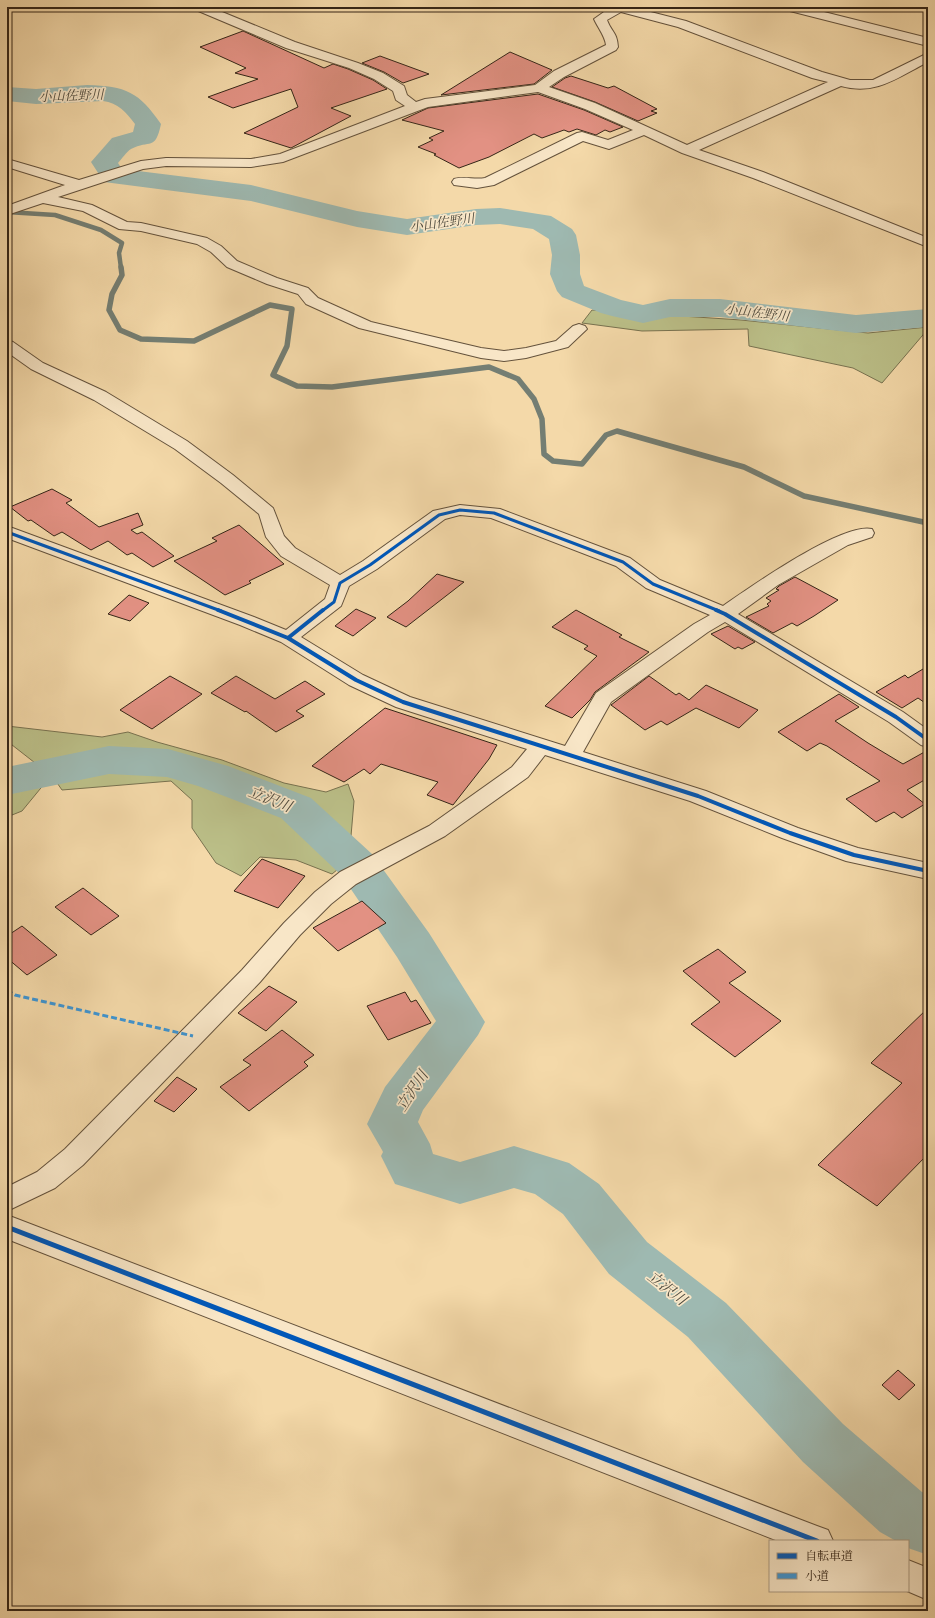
<svg xmlns="http://www.w3.org/2000/svg" width="935" height="1618" viewBox="0 0 935 1618" font-family="'Old Standard TT','Noto Serif JP',serif">
	<style>
		.green { fill: #bbbf88; stroke: #787250 }
		.lines { fill: none; stroke-linecap: round; stroke-linejoin: round }
		.stream-far1 { stroke: #747e73; stroke-width: 4.5 }
		.stream { stroke: #747e73; stroke-width: 5.5 }
		.river { fill: #9eb9b1; fill-rule: evenodd }
		.building { fill: #e29183; stroke: #342517 }
		.minor-casing { stroke: #64523c; stroke-width: 2 }
		.minor { fill: #f8e6c7; fill-rule: evenodd }
		.quiet { stroke: #3d95d4; stroke-width: 3; stroke-dasharray: 6 3; stroke-linecap: butt }
		.cycleway-far2-casing { stroke: #f8e6c7; stroke-width: 5 }
		.cycleway-far1-casing { stroke: #f8e6c7; stroke-width: 6 }
		.cycleway-casing { stroke: #f8e6c7; stroke-width: 8 }
		.cycleway-far2 { stroke: #0057b8; stroke-width: 3 }
		.cycleway-far1 { stroke: #0057b8; stroke-width: 4 }
		.cycleway { stroke: #0057b8; stroke-width: 5 }
		.labels { text-anchor: middle; stroke-width: 3.5; stroke-linejoin: round; paint-order: stroke }
		.far-water-label { font-size: 13px; font-style: italic; fill: #4e4a3e; stroke: #f8e6c7 }
		.water-label { font-size: 15px; font-style: italic; fill: #4e4a3e; stroke: #f8e6c7 }
	</style>
	<rect width="100%" height="100%" fill="#f4d9a9"/>
	<filter id="stains"><feTurbulence type="fractalNoise" baseFrequency=".005" numOctaves="4"/><feColorMatrix values="0 0 0 0 .2 0 0 0 0 .09 0 0 0 0 .02 0 0 0 .5 -.17"/></filter>
	<radialGradient id="worn" r=".72"><stop offset=".6" stop-color="#630" stop-opacity="0"/><stop offset="1" stop-color="#630" stop-opacity=".3"/></radialGradient>
	<path class="green" d="M592 310 741 320 868 333 928 327V329L882 383 853 368 749 346 748 329 642 331 582 323Z
		M7 726 102 737 128 732 157 742 222 760 284 783 326 792 348 784 354 801 351 836 354 856 332 874 296 860 260 857 241 876 216 863 192 828V800L171 781 62 790 53 777 7 741Z
		M7 778 45 783 22 811 7 817Z"/>
	<g class="lines">
		<path class="stream-far1" d="M7 212 55 215 101 230 122 243 119 253 121 268"/>
		<path class="stream" d="M121 267 122 275 112 294 109 310 120 330 141 339 194 341 270 305 292 309 287 346 273 375 297 386 332 387 489 367 518 379 534 399 542 419 544 454 553 461 582 464 606 435 617 431 744 467 804 496 928 523"/>
		<path class="river" d="M87 85C126 86 139 92 161 124 155 152 150 139 131 149 126 152 122 159 118 163L122 169 251 185 357 211 407 219 476 209 500 208 551 216 572 229 576 235 580 255V274L584 286 621 300 643 305 670 299H720L856 315 928 309V327L856 333 720 317H670L643 323 612 316 601 313 562 297 557 291 550 274 552 255 549 239 533 229 500 224 476 225 407 235 357 227 251 201 104 182 91 162 112 138 133 132 135 124C126 112 118 103 103 101L36 104 7 101V87L36 89Z
			M109 746 168 749 228 766 311 798 372 854 429 933 485 1022 478 1035 423 1110 418 1122 430 1144 433 1154 460 1162 514 1146 569 1163 599 1184 647 1242 726 1303 843 1424 922 1492 928 1495V1555L908 1548V1541H896L880 1532 803 1462 688 1337 609 1274 563 1214 535 1194 514 1188 460 1204 395 1184 381 1156 383 1152 382 1150 367 1124 385 1087 436 1021 397 957 342 876 281 818 198 786 167 777 109 774 7 795V767Z"/>
	</g>
	<path class="building" d="M243 31 324 68 333 64 348 69 373 80 387 89 331 108 351 116 291 148 244 133 298 107 291 89 233 108 208 97 258 79 235 73 246 68 200 47Z
		M510 52 552 70 534 84 441 95Z
		M380 56 429 74 403 83 384 72 362 63Z
		M571 76 608 88 614 86 657 109 651 111 657 113 638 121 595 102 552 87 565 78Z
		M538 94 584 110 623 127 610 132 605 130 596 135 577 129 569 132 564 130 542 138 534 134 489 157 459 168 434 155 436 154 418 147 433 140 429 138 444 131 402 120 428 108Z
		M52 489 72 500 66 503 99 527 138 513 143 525 131 530 137 534 142 532 174 556 153 567 132 553 127 555 108 541 91 550 62 532 54 536 31 520 28 521 10 507Z
		M239 525 284 564 249 581 251 583 225 595 174 561 217 541 212 538Z
		M437 574 464 582 406 627 387 617 408 601Z
		M795 577 838 600 814 616 797 626 792 623 773 633 746 617 769 606 767 604 771 601 766 598 779 590 776 589 779 586Z
		M129 595 149 603 130 621 108 614Z
		M356 609 376 618 353 636 335 626Z
		M576 610 622 635 619 637 649 652 595 692 590 700 572 718 545 706 597 656 584 649 588 646 552 627Z
		M728 626 755 642 742 649 738 647 735 649 711 634Z
		M928 666V705L918 698 902 708 876 692 905 675 908 678Z
		M170 676 202 694 152 729 120 710Z
		M236 676 275 699 305 681 325 694 296 711 304 716 276 732 246 711 245 712 211 693Z
		M649 676 676 695 679 693 689 700 706 685 758 710 739 728 696 708 667 725 661 721 645 730 611 705Z
		M839 694 859 707 835 721 868 743 903 764 928 750V778L907 790 925 804 902 818 894 812 876 822 846 799 880 781 827 746 820 743 807 751 778 732Z
		M385 708 497 745 489 759 453 805 427 795 438 782 381 764 370 774 364 769 344 782 312 766Z
		M262 859 305 876 278 908 234 891Z
		M83 888 119 916 91 935 55 907Z
		M362 901 386 923 338 951 313 928Z
		M22 926 57 955 27 975 7 958V936Z
		M718 949 746 972 729 983 781 1021 735 1057 691 1024 720 1002 683 971Z
		M269 986 297 1002 266 1031 238 1013Z
		M405 992 411 1002 416 1000 431 1023 388 1040 367 1006Z
		M928 1008V1154L877 1206 818 1165 902 1083 871 1063Z
		M282 1030 314 1055 304 1062 308 1066 249 1111 220 1087 251 1065 243 1060Z
		M177 1077 197 1089 174 1112 154 1101Z
		M898 1370 915 1385 899 1400 882 1385Z"/>
	<g class="lines">
		<g class="minor-casing">
			<path id="minor" d="M194 7H210L295 42 358 63 383 73 404 86 407 95 416 102 425 99 535 85 554 71 606 45C605 36 598 28 594 19L611 7H631L686 21 822 72 850 80H873L928 53V62C898 77 876 96 841 86L699 150 763 172 928 238V247L753 178 682 153 644 135 609 149 583 141 494 185 477 188 454 185 452 182 454 179C464 176 475 180 485 178L577 133 582 132 608 140 633 130 585 109 538 92 428 107 283 162 251 167 166 166 143 169 58 197 92 205 127 222 141 223 207 238 221 246 237 261 277 278 308 288 318 298 371 322 417 333 481 348 504 351 526 348 556 341 573 326 579 324 585 326 587 329 568 347 526 358 504 361 481 358 359 328 306 304 298 294 267 284 227 267 211 252 197 244 141 231 119 229 83 211 43 203 7 215V206L65 185 7 167V159L79 180 141 161 166 158 251 159 280 154 405 106 396 100 393 91 374 79 349 68 286 48 196 10ZM621 12 678 27 812 78 828 82 687 145 595 103 549 87 564 77 616 50 618 47C617 32 612 33 607 20Z
				M784 7H804L928 38V46L786 10Z
				M7 340 13 342 43 363 106 392 187 441 233 475 273 508 284 536 295 548 340 575 363 561 433 511 460 505 500 509 630 558 660 580 723 606C749 588 842 522 872 529L874 533 872 537 848 545 778 585 738 614 903 712 928 730V747L921 745 889 722 725 622 708 632 611 702 583 752 706 791 798 828 858 848 928 863V879L846 861 782 838 690 801 545 755 528 777 445 836 356 884 331 904 300 935 260 982 83 1165 55 1188 7 1211V1187L37 1172 65 1149 242 970 284 923 315 892 340 872 429 826 512 767 527 749 396 707 349 685 281 642 240 625 7 538V526L254 617 286 630 325 599 330 585 281 556 266 537 259 514 221 483 175 449 94 400 31 369 7 352ZM460 515 491 518 616 566 646 588 710 615 694 624 596 693 565 746 410 697 363 675 301 637 341 606 349 586 377 569 445 519Z
				M7 1215 817 1526 828 1530 833 1541H778L7 1239Z
				M908 1560 928 1568V1600L907 1591H908Z"/>
		</g>
		<use href="#minor" class="minor"/>
		<path class="quiet" d="M7 990 15 995 193 1036"/>
		<g class="cycleway-far2-casing">
			<path id="cycleway-far2" d="M7 532 221 611
				M322 611 334 602 340 583 370 565 439 515 460 510 494 513 623 562 653 584 719 611"/>
		</g>
		<g class="cycleway-far1-casing">
			<path id="cycleway-far1" d="M218 610 288 638 356 680 403 702 698 796 790 833 854 855 928 871
				M716 610 725 614 896 717 928 740
				M288 638 323 610"/>
		</g>
		<g class="cycleway-casing">
			<path id="cycleway" d="M7 1227 817 1541"/>
		</g>
		<use href="#cycleway-far2" class="cycleway-far2"/>
		<use href="#cycleway-far1" class="cycleway-far1"/>
		<use href="#cycleway" class="cycleway"/>
	</g>
	<g class="labels">
		<g class="far-water-label">
			<text transform="translate(71 95) rotate(-2)" y="5">小山佐野川</text>
			<text transform="translate(442 222) rotate(-8)" y="5">小山佐野川</text>
			<text transform="translate(757 312) rotate(7)" y="5">小山佐野川</text>
		</g>
		<g class="water-label">
			<text transform="translate(270 799) rotate(22)" y="5">立沢川</text>
			<text transform="translate(412 1091) rotate(-57)" y="5">立沢川</text>
			<text transform="translate(667 1288) rotate(38)" y="5">立沢川</text>
		</g>
	</g>
	<rect width="935" height="1618" fill="none" stroke="#f4d9a9" stroke-width="24"/>
	<rect x="8" y="8" width="919" height="1602" fill="none" stroke="#342517" stroke-width="2"/>
	<rect x="12" y="12" width="911" height="1594" fill="none" stroke="#342517"/>
	<rect x="769" y="1540" width="140" height="52" fill="#f8e6c7" stroke="#aa9981"/>
	<rect x="777" y="1553" width="20" height="6" fill="#0057b8" stroke="#aa9981"/>
	<text x="805" y="1560" font-size="12" fill="#342517">自転車道</text>
	<rect x="777" y="1573" width="20" height="6" fill="#3d95d4" stroke="#aa9981"/>
	<text x="805" y="1580" font-size="12" fill="#342517">小道</text>
	<rect width="100%" height="100%" filter="url(#stains)"/>
	<rect width="100%" height="100%" fill="url(#worn)"/>
</svg>
